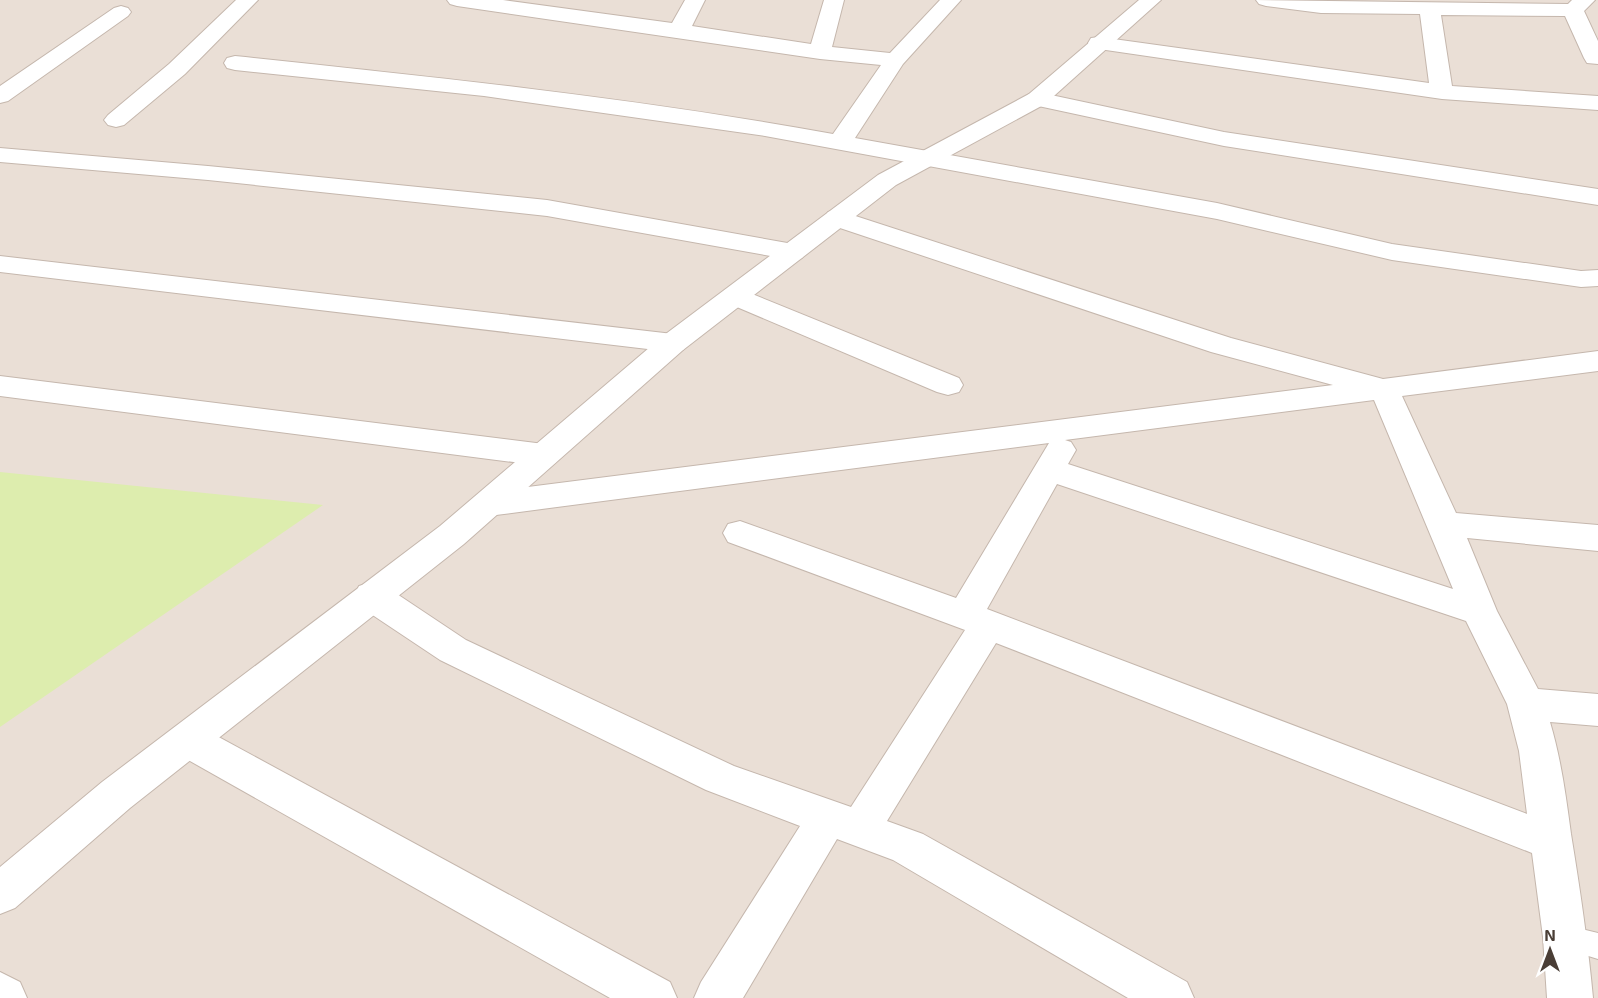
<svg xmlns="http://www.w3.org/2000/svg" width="1598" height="998" viewBox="0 0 1598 998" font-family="'Exo 2',sans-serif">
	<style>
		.residential { fill: #eadfd6 }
		.green { fill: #ddedae }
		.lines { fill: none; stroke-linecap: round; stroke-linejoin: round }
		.service-casing { stroke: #c5b7ad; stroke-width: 2 }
		.minor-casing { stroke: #c5b7ad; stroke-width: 2 }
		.tertiary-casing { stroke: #c5b7ad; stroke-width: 2 }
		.service { fill: #fff; fill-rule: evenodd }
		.minor { fill: #fff; fill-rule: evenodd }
		.tertiary { fill: #fff; fill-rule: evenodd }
	</style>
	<rect width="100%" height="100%" fill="#f5efe8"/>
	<path class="residential" d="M0 0H1598V998H0Z"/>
	<path class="green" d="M0 472 323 505 0 727Z"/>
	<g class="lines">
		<g class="service-casing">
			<path id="service" d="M1565 925 1598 933V959L1556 946 1552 937 1556 928Z"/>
		</g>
		<g class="minor-casing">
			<path id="minor" d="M236 0H258L185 74 124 125 116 127 108 125 104 120 108 115 169 64Z
				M447 0H503L672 23 685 0H705L692 26 811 44 824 0H844L832 47 890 53 940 0H961L903 64 855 138 1217 203 1392 244 1581 271 1598 270V286L1581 287 1392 260 1217 219 765 136 484 96 235 70 227 68 224 63 227 58 235 56C435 77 635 98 833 134L881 65 820 59 457 6 450 4Z
				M1256 0 1568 4 1572 0H1595L1584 11 1598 41V64L1587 63 1584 58 1565 16 1441 15 1452 86 1598 96V110L1442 99 1099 49 1091 48 1088 43 1091 38 1099 37 1429 83 1420 14 1321 13 1266 6 1259 4Z
				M121 6 128 8 131 12 128 16 8 101 0 103V86L114 8Z
				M1037 92 1224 132 1598 189V205L1224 146 1029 104 1025 99 1029 94Z
				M0 148 208 166 547 200 793 244 802 246 806 252 802 258 793 260 547 216 208 180 0 162Z
				M837 210 1231 338 1383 379 1598 351V371L1402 396 1456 513 1598 525V551L1467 538 1497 611 1538 689 1598 694V726L1550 722C1561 759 1566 796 1571 834 1580 889 1588 943 1593 998H1547L1543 937 1532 853 996 643 887 821 923 834 1187 982 1194 998H1128L893 860 837 839 743 998H694L701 982 800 826 706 790 440 660 359 606 354 596 359 586 372 582 385 586 466 640 734 766 851 807 965 630 728 542 723 533 728 524 740 521 956 598 1049 443 488 516 476 512 471 504 476 496 488 492 1333 385 1211 352 828 224 824 218 828 212ZM1374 400 1453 589 1068 464 1076 450 1071 442 1065 440ZM1057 484 1466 621 1507 704 1519 751 1527 814 987 609Z
				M0 256 673 334 683 336 688 343 683 350 673 352 0 272Z
				M735 287 959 378 963 385 959 392 948 395 937 392 725 302 721 296 725 290Z
				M0 376 544 444 555 447 560 455 555 463 544 466 0 396Z
				M188 723 202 728 670 982 677 998H610L174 752 169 740 174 728Z
				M0 972 20 982 27 998H0Z"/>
		</g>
		<g class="tertiary-casing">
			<path id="tertiary" d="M1139 0H1161L1045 104 896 185 683 350 464 544 130 808 15 908 0 914V867L102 782 440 526 663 336 878 175 1029 94Z"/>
		</g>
		<use href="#service" class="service"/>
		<use href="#minor" class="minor"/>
		<use href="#tertiary" class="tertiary"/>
	</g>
	<g transform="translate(1550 950)" stroke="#ffffff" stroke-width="4.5" paint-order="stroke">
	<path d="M0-4.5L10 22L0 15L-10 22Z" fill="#4a3e36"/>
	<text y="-9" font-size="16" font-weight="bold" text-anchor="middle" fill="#4a3e36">N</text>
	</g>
</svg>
